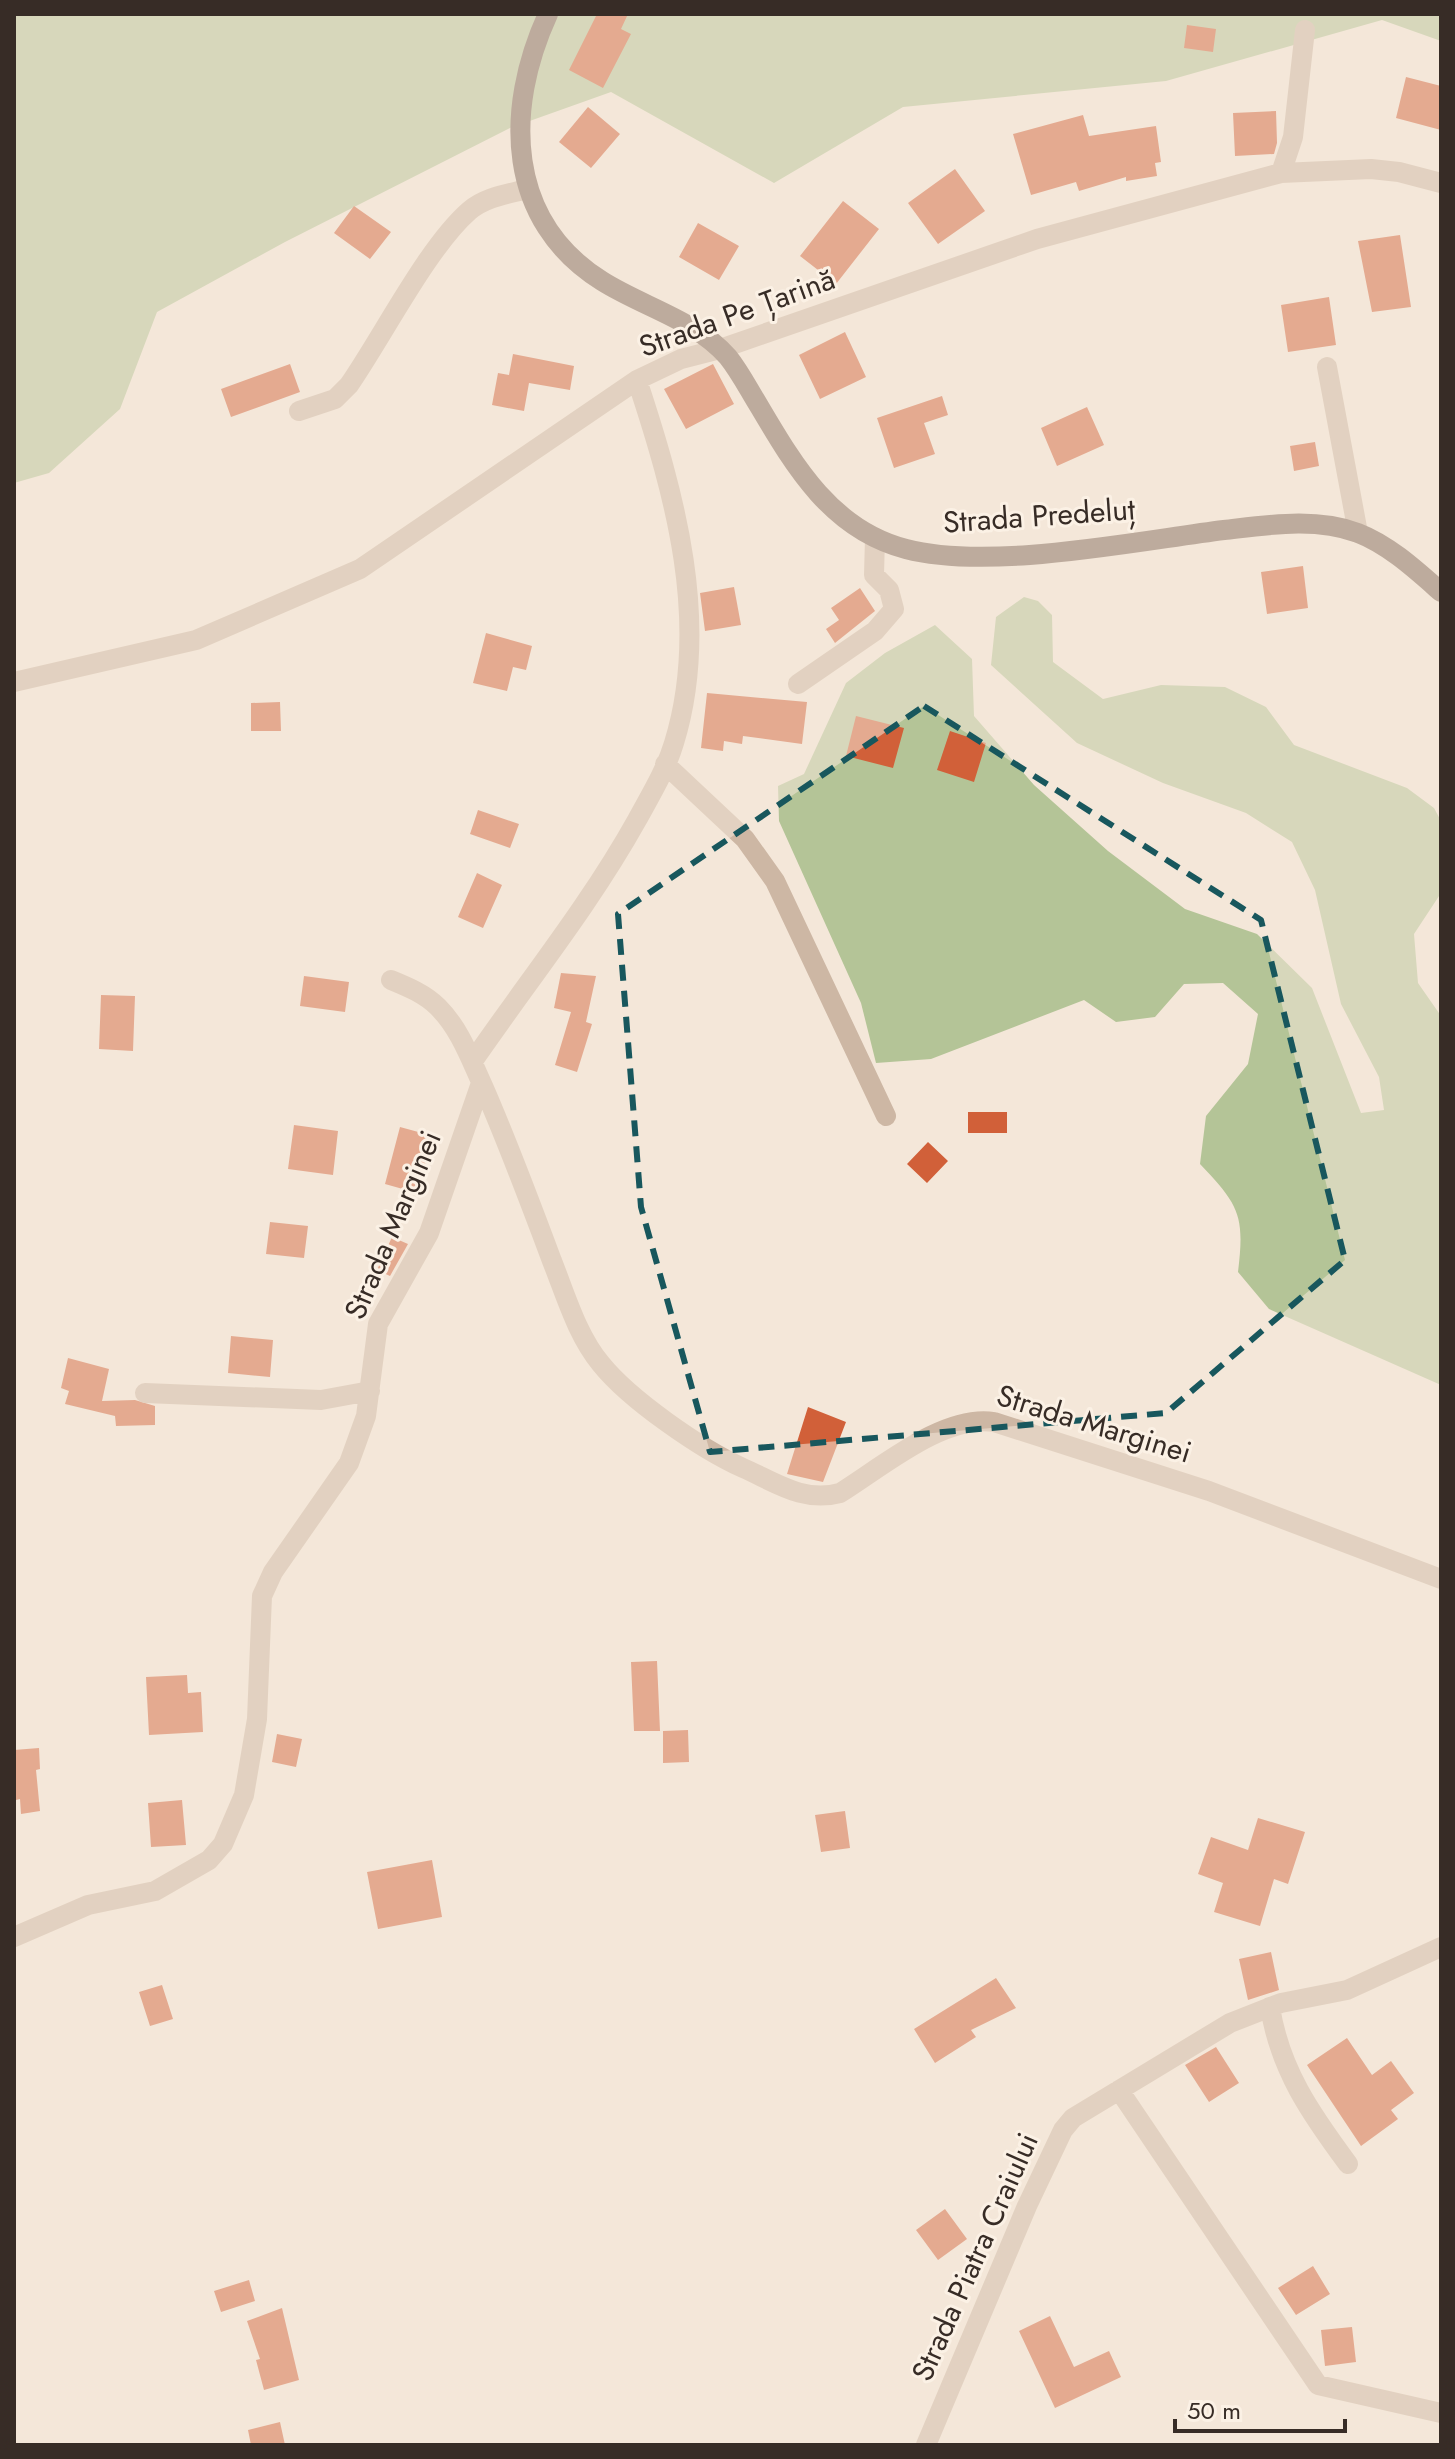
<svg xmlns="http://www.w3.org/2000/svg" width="1455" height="2459" viewBox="0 0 1455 2459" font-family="Jost,sans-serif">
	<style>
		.green { fill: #b4c497 }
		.building { fill: #d16039 }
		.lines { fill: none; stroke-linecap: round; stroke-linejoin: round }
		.minor { stroke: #cdb7a4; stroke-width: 20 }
		.major { stroke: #7b6356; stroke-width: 20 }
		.marked { fill: none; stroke: #18575d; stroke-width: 6; stroke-dasharray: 16 10; stroke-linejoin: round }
		.labels { text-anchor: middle; stroke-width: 6; stroke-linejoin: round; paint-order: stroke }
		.street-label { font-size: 30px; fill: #372c26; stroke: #fbf1e5 }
	</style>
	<rect width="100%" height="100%" fill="#f4e7d9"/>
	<path class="green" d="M14 14H1441V41L1382 20 1166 81 903 107 774 183 611 92 510 128 285 242 157 312 120 409 49 473 14 483Z
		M1024 597 1038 601 1052 615 1053 662 1103 699 1161 685 1225 687 1266 707 1294 745 1407 788 1434 808 1441 821V893L1414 934 1418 983 1441 1016V1385L1269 1309 1238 1272C1245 1215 1239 1205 1200 1164L1206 1116 1248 1064 1258 1014 1223 983 1184 984 1155 1017 1116 1022 1084 1000 931 1059 876 1063 861 1003 779 821 778 786 804 774 846 683 885 653 935 625 972 659 974 716 1034 785 1108 851 1185 909 1257 934 1312 988 1361 1113 1384 1110 1379 1077 1341 1004 1315 890 1292 842 1246 813 1163 783 1077 743 991 665 996 617Z"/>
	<path class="building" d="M597 14H628L621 29 631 34 603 88 569 70Z
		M1187 25 1216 29 1213 52 1184 48Z
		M1406 77 1441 86V130L1396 118Z
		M588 107 620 134 591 168 559 142Z
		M1276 111 1277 143 1274 154 1235 156 1233 113Z
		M1083 115 1089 136 1156 126 1161 162 1155 163 1157 176 1126 181V177L1079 191 1076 182 1031 195 1013 134Z
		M955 169 985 211 938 244 908 203Z
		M843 201 879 229 836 284 800 256Z
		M354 206 391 232 370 259 334 233Z
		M698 223 739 246 719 280 679 257Z
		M1400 235 1411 307 1372 312 1358 241Z
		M1329 297 1336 345 1288 352 1281 305Z
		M845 332 866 377 820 399 799 355Z
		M513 354 574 366 570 390 529 383 524 411 492 405 498 373 509 375Z
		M290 364 300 392 231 417 221 389Z
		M713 364 734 404 686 429 664 389Z
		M942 396 948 415 924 423 935 454 894 468 877 418Z
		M1087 407 1104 445 1057 466 1041 428Z
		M1315 442 1319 466 1294 471 1290 446Z
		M1303 566 1308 608 1267 614 1261 572Z
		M734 587 741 625 705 631 700 593Z
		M860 588 875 611 835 643 826 629 839 620 831 608Z
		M486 633 532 646 526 670 513 667 507 691 473 683Z
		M707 693 807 702 802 744 743 736 742 744 724 741 723 751 701 748Z
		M280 702 281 731H251V703Z
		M856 716 904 728 893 768 846 756Z
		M950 731 986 743 974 782 937 770Z
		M478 810 519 824 510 848 470 834Z
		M477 873 502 885 483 928 458 917Z
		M561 973 596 976 586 1022 592 1024 577 1072 555 1065 571 1012 554 1008Z
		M304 976 349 982 345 1012 300 1006Z
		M101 995 135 996 133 1051 99 1049Z
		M968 1112H1007V1133H968Z
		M294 1125 338 1131 333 1175 288 1169Z
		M400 1127 433 1136 417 1193 385 1184Z
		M928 1142 948 1161 927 1183 907 1164Z
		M270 1222 308 1226 304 1258 266 1254Z
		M392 1237 408 1244 390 1276 377 1270Z
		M231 1336 273 1340 270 1377 228 1373Z
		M68 1358 109 1369 102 1401 135 1400 155 1406V1425L116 1426 115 1416 65 1404 69 1391 61 1388Z
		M808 1407 846 1422 823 1482 787 1474Z
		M657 1661 660 1731H634L631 1662Z
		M187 1675 188 1693 201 1692 203 1732 149 1735 146 1677Z
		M688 1730 689 1762 663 1763V1731Z
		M277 1734 302 1739 296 1767 272 1762Z
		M39 1748 40 1769 36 1770 40 1811 21 1814 20 1799 16 1800 14 1750Z
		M182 1800 186 1845 151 1847 148 1803Z
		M845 1811 850 1848 821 1852 815 1815Z
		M1258 1818 1305 1832 1288 1884 1274 1879 1260 1926 1214 1912 1223 1883 1198 1874 1211 1837 1248 1850Z
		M432 1860 442 1917 378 1929 367 1872Z
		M1271 1952 1279 1990 1248 2000 1239 1959Z
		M996 1978 1016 2008 971 2030 976 2037 935 2063 914 2029Z
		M162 1985 173 2019 150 2026 139 1992Z
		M1347 2038 1372 2075 1391 2061 1414 2093 1391 2110 1398 2119 1361 2146 1307 2065Z
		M1216 2047 1239 2083 1209 2102 1185 2065Z
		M945 2209 967 2239 938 2260 916 2230Z
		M1313 2266 1330 2294 1296 2315 1278 2288Z
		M249 2280 255 2301 221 2312 214 2291Z
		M282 2308 299 2380 264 2390 256 2360 260 2359 247 2321Z
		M1050 2316 1074 2367 1109 2351 1121 2377 1055 2408 1019 2331Z
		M1352 2327 1356 2362 1325 2366 1321 2330Z
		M280 2422 285 2445H251L248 2430Z"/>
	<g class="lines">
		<path class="minor" d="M1281 173 1293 137 1305 30
			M1327 367 1358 533
			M299 411 335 399 349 385C383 336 427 248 469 211 485 197 508 194 527 189
			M14 682 196 640 360 569 637 380 681 359 720 349 1037 239 1281 173 1371 169 1399 172 1441 183
			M798 684 875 631 894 609 889 590 874 575 875 538
			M665 764 745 839 775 881 886 1116
			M391 980C408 987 425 994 438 1007 460 1029 470 1058 483 1086 508 1143 530 1202 552 1261 566 1296 577 1335 601 1364 630 1400 701 1449 743 1468 775 1482 803 1503 840 1493 882 1467 944 1414 994 1422L1209 1491 1441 1579
			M473 1061C528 981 589 906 637 820 650 796 666 770 674 743 711 623 675 495 637 380
			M145 1393 321 1400 370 1391
			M14 1937 88 1905 155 1891 209 1860 223 1844 244 1795 257 1719 262 1596 273 1572 349 1463 366 1416 378 1324 429 1233 481 1083
			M1270 2007C1280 2070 1311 2114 1348 2164
			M1119 2090 1318 2385 1441 2413
			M926 2445 1027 2206 1063 2130 1073 2118 1230 2023 1281 2003 1347 1990 1441 1947"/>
		<path class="major" d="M548 14C504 110 506 221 602 281 643 307 696 320 728 357 740 372 749 390 759 406 795 467 832 530 906 549 990 571 1136 541 1224 530 1268 525 1316 517 1358 533 1389 545 1416 570 1441 592"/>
	</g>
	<path d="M0 0H1455V2459H0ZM924 706 1261 920 1345 1260 1166 1413 710 1452 641 1207 618 914Z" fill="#f4e7d9" fill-opacity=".55" fill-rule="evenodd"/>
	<path class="marked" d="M924 706 1261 920 1345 1260 1166 1413 710 1452 641 1207 618 914Z"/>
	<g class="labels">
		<g class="street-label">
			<text transform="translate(737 313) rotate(-20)" y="10">Strada Pe Țarină</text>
			<text transform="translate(1039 516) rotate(-4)" y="10">Strada Predeluț</text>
			<text transform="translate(393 1225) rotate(-67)" y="10">Strada Marginei</text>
			<text transform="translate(1094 1424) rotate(17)" y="10">Strada Marginei</text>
			<text transform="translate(975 2257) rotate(-66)" y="10">Strada Piatra Craiului</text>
		</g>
	</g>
	<rect width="1455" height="2459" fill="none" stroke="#372c26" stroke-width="32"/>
	<path d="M1175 2419v12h170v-12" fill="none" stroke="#372c26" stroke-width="4"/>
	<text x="1187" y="2419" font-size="24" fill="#372c26" stroke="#fbf1e5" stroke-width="6" paint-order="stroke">50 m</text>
</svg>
